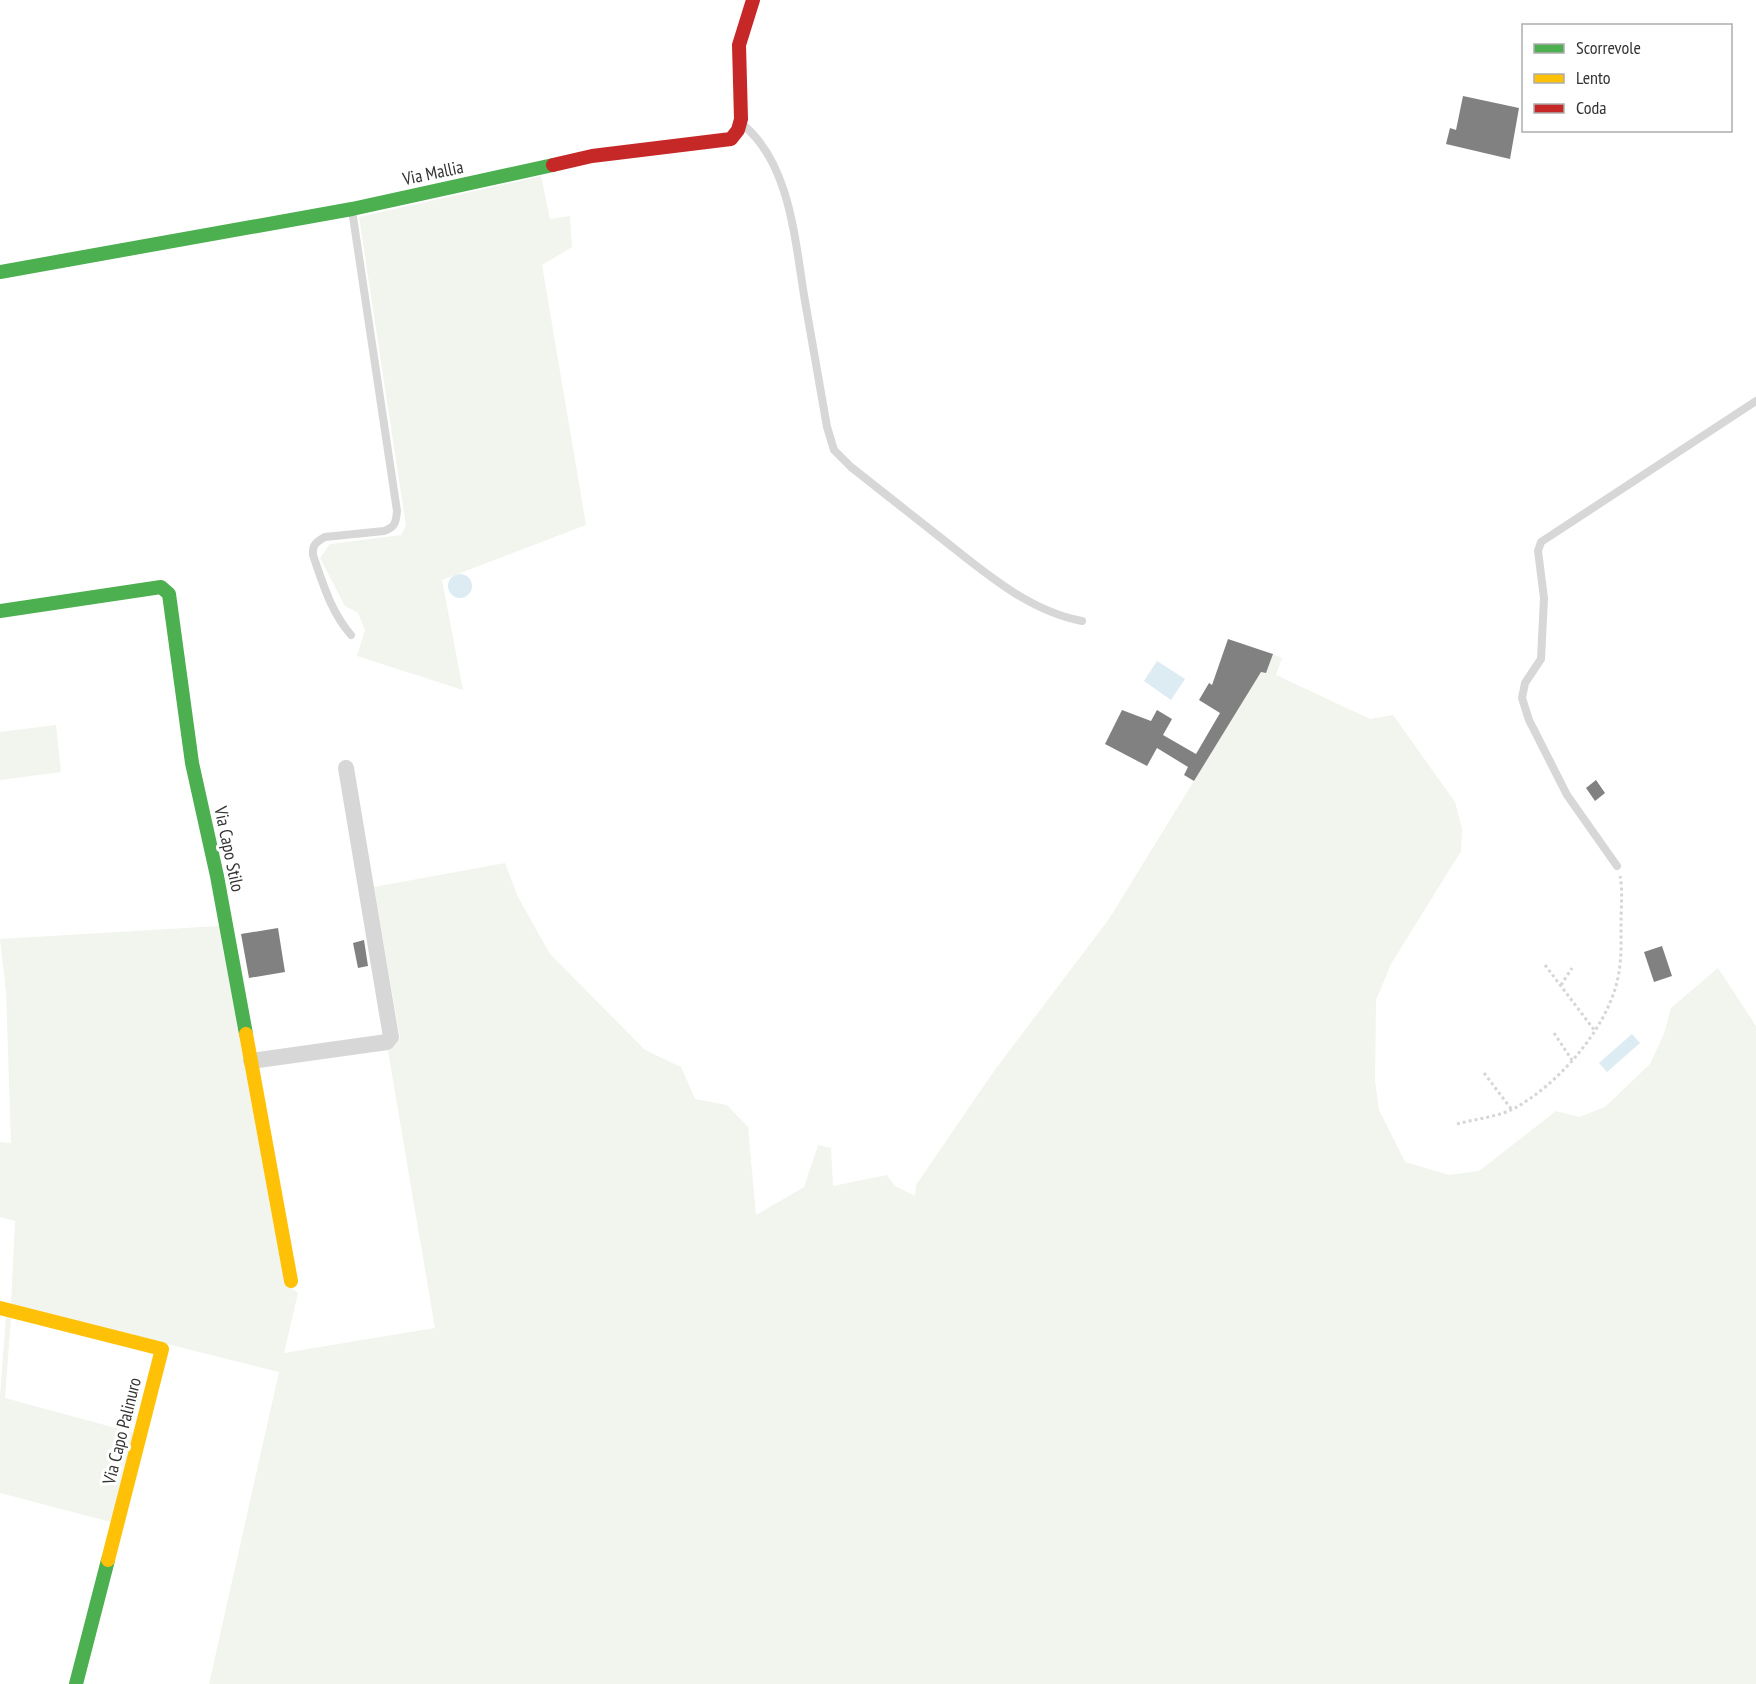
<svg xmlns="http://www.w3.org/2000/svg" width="1756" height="1684" viewBox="0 0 1756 1684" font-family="'PT Sans Narrow',sans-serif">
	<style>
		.green { fill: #f1f5ed }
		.water { fill: #ddebf3 }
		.building { fill: #818181 }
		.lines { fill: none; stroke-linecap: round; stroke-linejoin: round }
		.path { stroke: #d6d6d6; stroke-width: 3; stroke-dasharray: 3 3; stroke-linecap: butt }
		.lane { stroke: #d7d7d7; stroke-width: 8 }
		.street { stroke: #d7d7d7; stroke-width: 16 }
		.fast { stroke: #4caf50; stroke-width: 14 }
		.slow { stroke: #ffc107; stroke-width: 14 }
		.jam { stroke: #c62828; stroke-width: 14 }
		.labels { text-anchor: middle; stroke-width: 6; stroke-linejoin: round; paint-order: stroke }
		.street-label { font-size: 18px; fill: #333; stroke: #fff }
	</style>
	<rect width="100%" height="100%" fill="#fff"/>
	<path class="green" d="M541 176 550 219 570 216 572 247 542 265 586 525 442 580 463 690 357 656 365 630 358 613 345 606 320 558 330 544 401 535 406 526 359 217Z
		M1273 654 1282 658 1276 675 1370 719 1393 715 1455 802 1462 829 1461 851 1391 964 1376 1000 1375 1081 1379 1110 1405 1162 1449 1175 1479 1171 1556 1111 1579 1117 1605 1107 1650 1064 1664 1034 1671 1008 1718 968 1756 1026V1684H209L279 1372 11 1305 15 1221 0 1217V1142L11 1143 6 992 0 939 219 926 284 1282 298 1293 284 1353 435 1328 388 1051 395 1046 400 1038 374 887 505 863 518 897 550 954 645 1050 681 1067 695 1099 727 1105 748 1127 756 1215 804 1187 818 1145 831 1148 833 1186 887 1175 895 1186 915 1196 916 1185 994 1071 1109 919 1261 672 1266 673Z
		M56 725 61 772 0 780V732Z
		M6 1316 11 1318 5 1398 134 1433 111 1522 0 1493V1396Z"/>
	<path class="water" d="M448 586a12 12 0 1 1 24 0a12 12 0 1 1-24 0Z
		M1157 661 1185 679 1171 700 1144 681Z
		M1632 1034 1640 1043 1607 1072 1599 1063Z"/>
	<path class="building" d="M1463 96 1519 108 1510 159 1446 144 1450 128 1456 130Z
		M1228 639 1273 654 1266 673 1261 672 1194 781 1184 775 1188 767 1157 748 1147 766 1105 744 1122 710 1151 721 1157 710 1172 719 1163 735 1196 754 1220 713 1199 700 1209 683 1212 685Z
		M1596 780 1605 793 1595 801 1586 788Z
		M278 928 285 972 249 978 241 934Z
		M364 940 368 966 358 968 353 943Z
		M1662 946 1672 976 1654 982 1644 952Z"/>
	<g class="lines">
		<path class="path" d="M1545 965 1595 1031
			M1561 985 1572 968
			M1554 1033 1572 1060
			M1484 1073 1512 1110
			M1457 1124C1475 1119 1498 1117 1515 1108 1558 1084 1605 1031 1617 982 1622 962 1621 942 1621 922 1621 908 1623 890 1620 876"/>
		<path class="lane" d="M742 124C791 163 795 243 805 301 812 343 820 385 827 427L834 450 851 467C881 491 911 514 941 538 983 571 1028 611 1082 621
			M351 635C331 612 323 584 313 555 312 545 316 542 325 537L384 531C395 527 396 523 397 511L352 210
			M1617 866 1567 795 1529 720 1522 698 1525 683 1541 659 1544 598 1538 551 1541 542 1756 401"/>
		<path class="street" d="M251 1061 387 1042 391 1037 346 768"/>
		<path class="fast" d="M0 272 352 209 553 165
			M0 611 161 587 169 594 192 763 217 876 246 1034
			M76 1684 108 1560"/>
		<path class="slow" d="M246 1034 291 1281
			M0 1308 162 1349 108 1560"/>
		<path class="jam" d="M553 165 592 156 731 139 738 130 741 119 739 45 753 0"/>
	</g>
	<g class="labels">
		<g class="street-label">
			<text transform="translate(433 173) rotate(-12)" y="6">Via Mallia</text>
			<text transform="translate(229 849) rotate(78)" y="6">Via Capo Stilo</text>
			<text transform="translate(122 1431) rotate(-76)" y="6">Via Capo Palinuro</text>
		</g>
	</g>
	<rect x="1522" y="24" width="210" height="108" fill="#ffffff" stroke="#adadad" stroke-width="1.5"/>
	<rect x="1534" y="44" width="30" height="9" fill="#4caf50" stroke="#adadad" stroke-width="1.5"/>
	<text x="1576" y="54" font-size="18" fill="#333333">Scorrevole</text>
	<rect x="1534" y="74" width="30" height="9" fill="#ffc107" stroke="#adadad" stroke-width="1.5"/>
	<text x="1576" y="84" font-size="18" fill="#333333">Lento</text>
	<rect x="1534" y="104" width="30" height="9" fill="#c62828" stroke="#adadad" stroke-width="1.5"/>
	<text x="1576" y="114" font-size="18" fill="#333333">Coda</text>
</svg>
